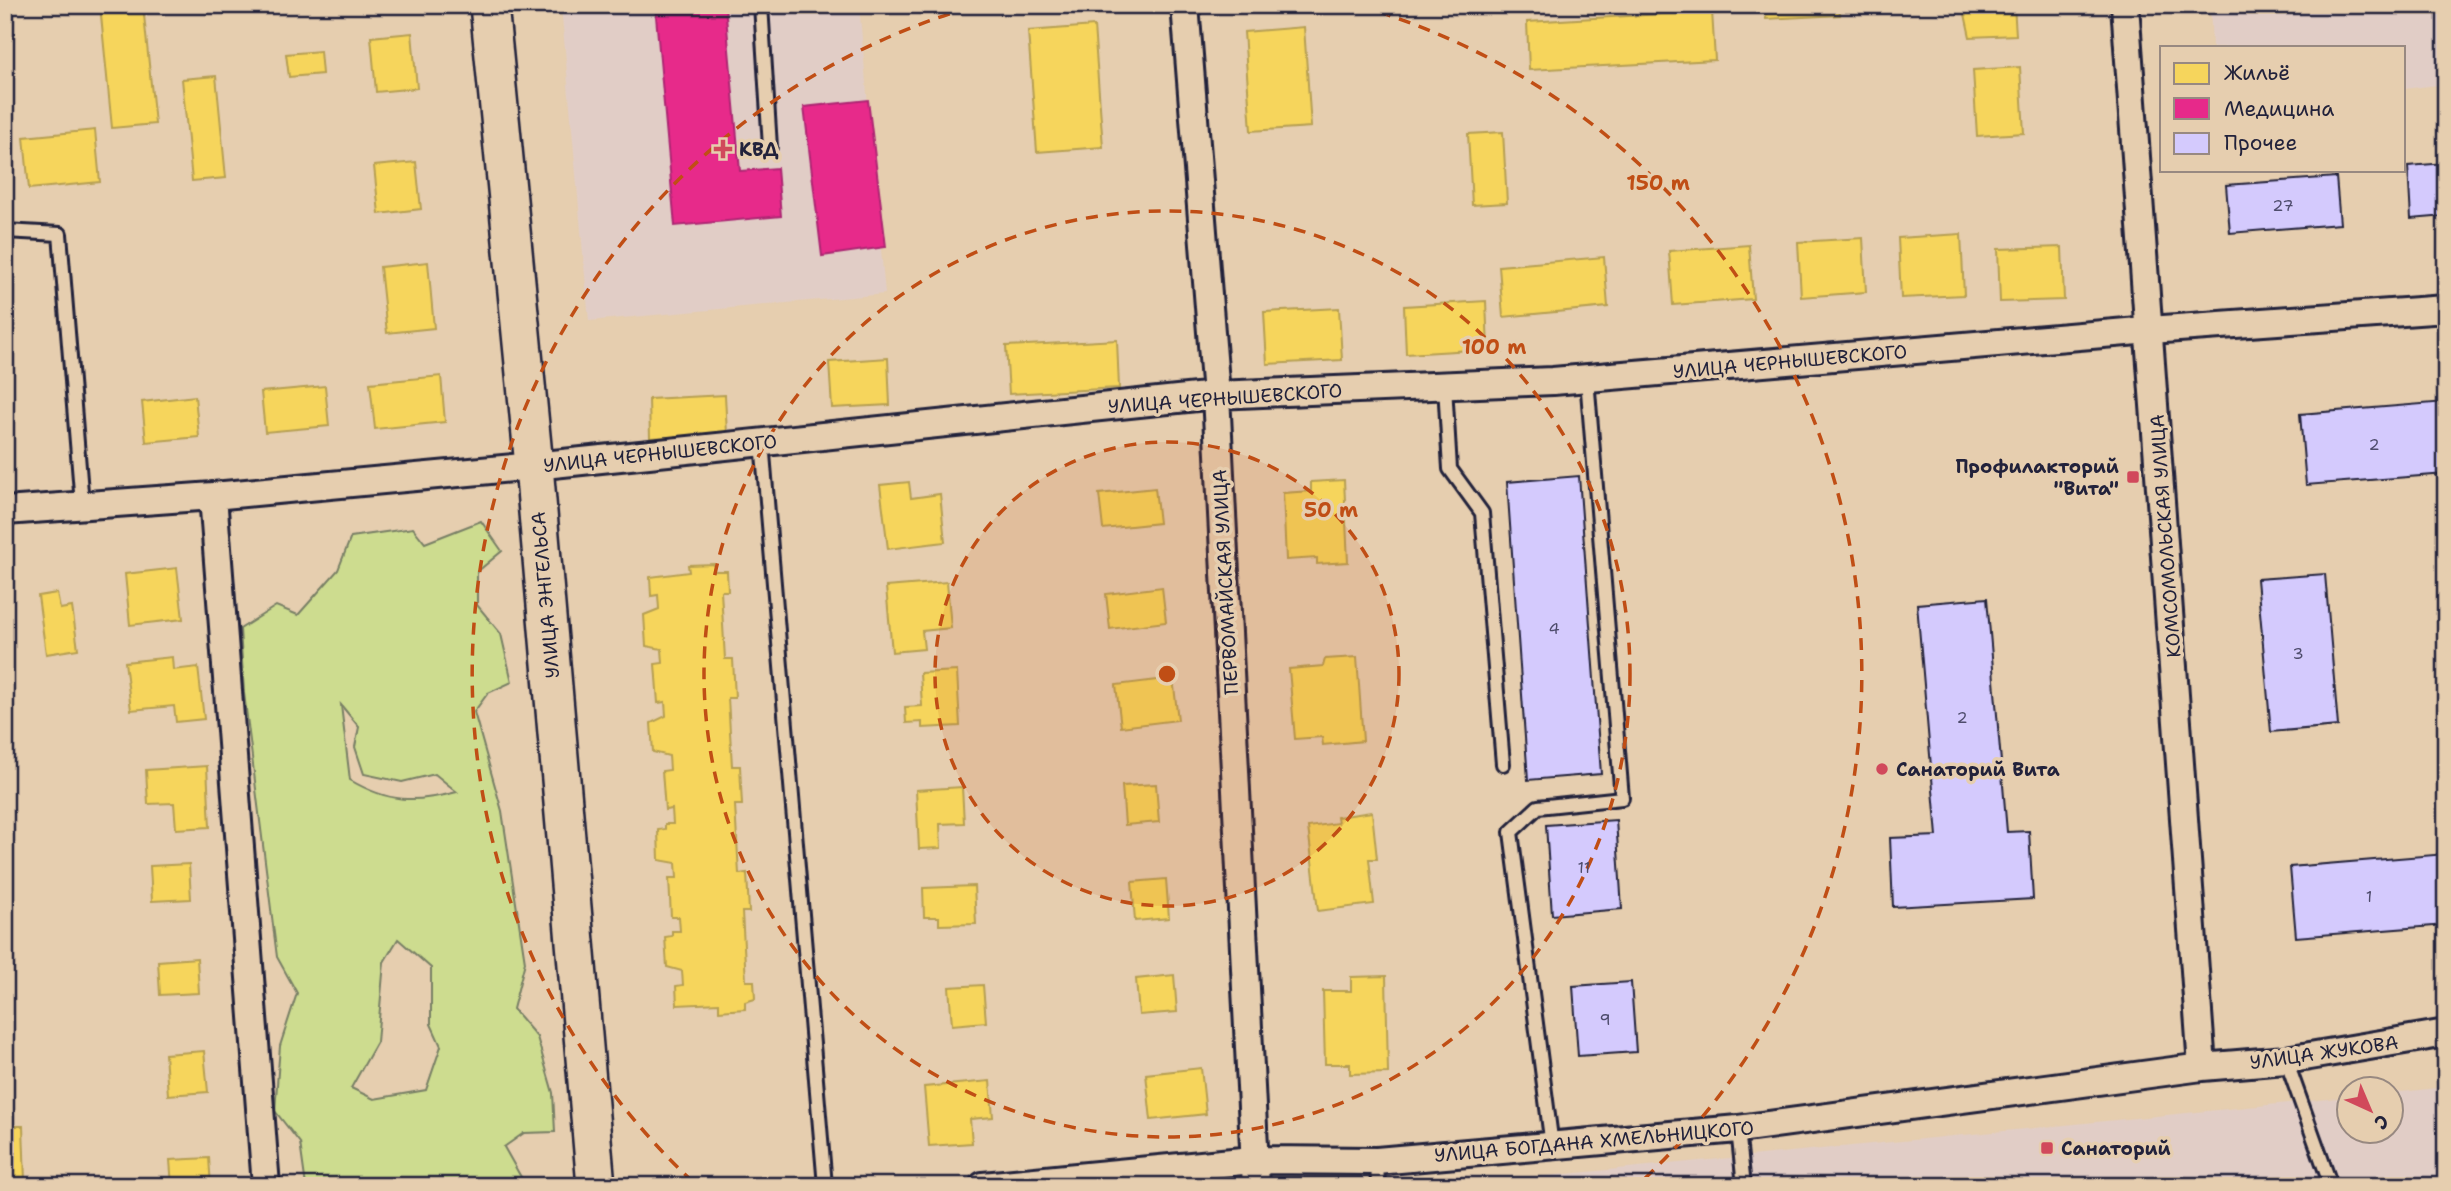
<svg xmlns="http://www.w3.org/2000/svg" width="2451" height="1191" viewBox="0 0 2451 1191" font-family="'Shantell Sans',sans-serif">
	<style>
		.built { fill: #e1cdc6 }
		.green { fill: #cddc8f; stroke: #787f65; stroke-width: 2; fill-rule: evenodd }
		.homes { fill: #f6d55c; stroke: #b69f52; stroke-width: 2 }
		.health { fill: #e7298a; stroke: #ac2772; stroke-width: 2 }
		.building { fill: #d4cafd; stroke: #22223b; stroke-width: 2 }
		.lines { fill: none; stroke-linecap: round; stroke-linejoin: round }
		.lane-casing { stroke: #22223b; stroke-width: 18 }
		.street-casing { stroke: #22223b; stroke-width: 32 }
		.secondary-casing { stroke: #22223b; stroke-width: 42 }
		.lane { stroke: #e6ceaf; stroke-width: 12 }
		.street { stroke: #e6ceaf; stroke-width: 26 }
		.secondary { stroke: #e6ceaf; stroke-width: 37 }
		.ring { fill: none; stroke: #c04e15; stroke-width: 3.5; stroke-dasharray: 12 9 }
		.poi-dot { fill: #d1495b; stroke: #e6ceaf; stroke-width: 2.5 }
		.labels { text-anchor: middle; stroke-width: 7; stroke-linejoin: round; paint-order: stroke }
		.number-label { font-size: 16px; fill: #4e4c6c }
		.poi-label { font-size: 19px; font-weight: bold; fill: #22223b; stroke: #e6ceaf; text-anchor: start }
		.street-label { font-size: 19px; fill: #22223b; stroke: #e6ceaf }
		.centre { fill: #c04e15; stroke: #e6ceaf; stroke-width: 3.5 }
		.ring-label { font-size: 21px; text-anchor: middle; font-weight: bold; fill: #c04e15; stroke: #e6ceaf; stroke-width: 7; stroke-linejoin: round; paint-order: stroke }
	</style>
	<rect width="100%" height="100%" fill="#e6ceaf"/>
	<filter id="ink" filterUnits="userSpaceOnUse"><feTurbulence type="fractalNoise" baseFrequency=".0143" numOctaves="2"/><feDisplacementMap in="SourceGraphic" scale="14" xChannelSelector="R" yChannelSelector="G"/><feConvolveMatrix kernelMatrix="1 2 1 2 8 2 1 2 1" color-interpolation-filters="sRGB"/></filter>
	<g filter="url(#ink)">
		<path class="built" d="M561 5H859L885 294 589 321Z
			M2210 5H2446V84L2404 89V47H2212Z
			M2446 1087V1186H1446L2349 1097 2350 1132H2392V1093Z"/>
		<path class="green" d="M481 521 502 551 477 572V605L501 634 512 682 488 693 474 712 502 811 525 962 513 1009 537 1037 553 1093 555 1132 524 1133 504 1147 526 1186H306L300 1143 275 1111 280 1046 297 993 277 957 244 693 240 629 276 606 298 615 338 570 351 537 413 528 425 543ZM341 705 359 727 355 747 364 774 402 782 435 774 457 792C415 803 389 803 350 780ZM398 939 431 968V1024L441 1046 426 1090 374 1099 351 1088 377 1042 384 962Z"/>
		<path class="homes" d="M100 5H143L155 124 112 128Z
			M1765 5H1839L1840 15 1766 19Z
			M1963 5H2014L2016 35 1970 37Z
			M1712 11 1715 60 1529 70 1527 22Z
			M1094 26 1103 147 1037 152 1028 31Z
			M1304 27 1311 127 1251 131 1244 32Z
			M412 33 417 88 376 92 371 37Z
			M320 51 322 74 289 77 286 54Z
			M2020 67 2024 133 1977 136 1973 70Z
			M216 76 226 178 192 181 182 79Z
			M95 130 100 182 29 189 24 137Z
			M1503 132 1507 203 1472 205 1468 134Z
			M416 162 421 209 379 214 374 166Z
			M1961 234 1964 295 1901 298 1898 238Z
			M1863 238 1866 292 1801 297 1798 242Z
			M1749 245 1753 299 1673 305 1669 251Z
			M2062 247 2064 300 2000 302 1998 249Z
			M1604 257 1608 307 1503 317 1499 266Z
			M428 262 434 328 387 333 380 267Z
			M1486 301 1488 349 1406 354 1404 306Z
			M1339 308 1342 360 1267 364 1264 312Z
			M1117 340 1119 388 1009 394 1006 346Z
			M888 358 890 405 832 408 829 362Z
			M441 376 445 422 375 429 370 383Z
			M325 386 329 426 265 432 261 392Z
			M725 395 727 434 650 438 649 399Z
			M195 396 199 437 146 442 142 402Z
			M1344 480 1348 562 1317 564V558L1286 560 1283 493 1311 491V482Z
			M909 482 911 498 940 494 945 542 888 549 880 485Z
			M1155 488 1159 523 1103 529 1099 494Z
			M714 564V571H727L728 591H721L725 659H733L735 698H728L732 766H740L742 805H735L739 874 747 873 749 912H742L746 981H754L755 999 745 1002V1009L719 1011V1003L677 1005 676 986 683 985 682 971 667 967 665 937 672 936V931H680L679 917H671L669 878H677L676 863 659 860 658 830 665 829V824H673L672 809 665 810 662 771 670 770 669 756 653 752 651 723 666 716 665 702 658 703 655 664 663 663 662 649 646 646 644 615 659 609 658 595 651 596 650 577 689 572 688 565Z
			M177 568 183 619 130 625 125 574Z
			M947 582 951 628 922 631 924 649 892 652 886 587Z
			M1162 587 1166 622 1110 629 1106 594Z
			M57 593 60 609 72 607 78 649 46 654 38 596Z
			M172 657 173 670 198 667 204 719 176 722 174 706 131 710 125 662Z
			M1357 657 1363 741 1323 745 1322 737 1295 739 1289 669 1323 666 1325 659Z
			M957 671 960 726 922 728V722L906 723 905 707 922 706 920 673Z
			M1173 678 1178 720 1121 727 1116 685Z
			M207 766 210 827 176 829 174 803 148 804 146 770Z
			M1156 784 1159 822 1125 825 1122 786Z
			M962 787 964 823 940 824 941 848 919 849 916 790Z
			M1372 812 1377 859H1369L1374 904 1318 911 1308 827 1338 823 1337 817Z
			M189 864 191 899 152 901 150 866Z
			M1166 879 1169 918 1135 921 1132 882Z
			M974 886 976 924 939 925V917H924L923 888Z
			M197 958 199 993 160 995 158 961Z
			M1174 975 1177 1012 1139 1015 1136 979Z
			M1386 976 1388 1073 1350 1074V1064H1325L1323 991H1351V977Z
			M983 985 986 1022 952 1025 949 987Z
			M204 1051 208 1092 168 1095 165 1054Z
			M5 1060H8L12 1111H5Z
			M1201 1068 1206 1114 1151 1120 1146 1074Z
			M990 1081 993 1117 970 1119 972 1143 929 1146 924 1087Z
			M5 1126H23L25 1181 43 1180V1186H5Z
			M209 1158 211 1186H172L170 1160Z"/>
		<path class="health" d="M655 5H725L740 171 777 168 781 216 675 226Z
			M868 100 886 247 822 256 804 107Z"/>
		<path class="building" d="M2446 163V216L2411 219 2408 166Z
			M2336 177 2340 224 2230 233 2226 185Z
			M2446 402V474L2306 485 2300 414Z
			M1579 476 1601 774 1528 780 1507 482Z
			M2325 574 2338 726 2271 732 2257 579Z
			M1987 598 2007 832 2029 831 2033 899 1893 907 1890 838 1937 836 1917 604Z
			M1616 820 1622 909 1552 915 1546 825Z
			M2446 854V925L2296 937 2290 867Z
			M1631 982 1636 1052 1578 1056 1573 986Z"/>
		<g class="lines">
			<g class="lane-casing">
				<path id="lane" d="M761 5 770 147
					M5 231 60 234 82 504
					M1445 386 1450 469 1482 513 1503 764
					M762 442 825 1186
					M2286 1060 2331 1186
					M1738 1129 1744 1186
					M1552 1146 1511 832 1538 807 1622 798 1587 379
					M1377 1161 1378 1186"/>
			</g>
			<g class="street-casing">
				<path id="street" d="M1185 5 1216 395 1256 1186
					M2125 5 2202 1067
					M213 496 266 1186
					M5 511 213 496 534 466 1216 395 1553 381 2150 330 2446 309
					M983 1186 1253 1160 1377 1161 1738 1129 2202 1067 2286 1060 2446 1033"/>
			</g>
			<g class="secondary-casing">
				<path id="secondary" d="M489 5 534 466 596 1186"/>
			</g>
			<use href="#lane" class="lane"/>
			<use href="#street" class="street"/>
			<use href="#secondary" class="secondary"/>
		</g>
	</g>
	<circle cx="1167" cy="674" r="232" fill="#c04e15" fill-opacity=".12"/>
	<g class="ring">
		<circle cx="1167" cy="674" r="232"/>
		<circle cx="1167" cy="674" r="463"/>
		<path d="M693 1182A695 695 0 0 1 975 6M1359 6A695 695 0 0 1 1641 1182"/>
	</g>
	<g class="poi-dot">
		<path d="M719.5 138.5h7v7h7v7h-7v7h-7v-7h-7v-7h7z"/>
		<rect x="2126" y="470" width="14" height="14" rx="3.5"/>
		<circle cx="1882" cy="769" r="7"/>
		<rect x="2040" y="1141" width="14" height="14" rx="3.5"/>
	</g>
	<g class="labels">
		<g class="number-label">
			<text x="2283" y="211">27</text>
			<text x="2374" y="450">2</text>
			<text x="1554" y="634">4</text>
			<text x="2298" y="659">3</text>
			<text x="1962" y="723">2</text>
			<text x="1584" y="873">11</text>
			<text x="2369" y="902">1</text>
			<text x="1605" y="1025">9</text>
		</g>
		<g class="poi-label">
			<text x="739" y="156">КВД</text>
			<text x="2119" y="473" text-anchor="end">Профилакторий<tspan x="2119" dy="22">"Вита"</tspan></text>
			<text x="1896" y="776">Санаторий Вита</text>
			<text x="2061" y="1155">Санаторий</text>
		</g>
		<g class="street-label">
			<text transform="translate(1790 361) rotate(-5)" y="7">УЛИЦА ЧЕРНЫШЕВСКОГО</text>
			<text transform="translate(1225 398) rotate(-4)" y="7">УЛИЦА ЧЕРНЫШЕВСКОГО</text>
			<text transform="translate(660 453) rotate(-6)" y="7">УЛИЦА ЧЕРНЫШЕВСКОГО</text>
			<text transform="translate(2165 536) rotate(-94)" y="7">КОМСОМОЛЬСКАЯ УЛИЦА</text>
			<text transform="translate(1225 582) rotate(-93)" y="7">ПЕРВОМАЙСКАЯ УЛИЦА</text>
			<text transform="translate(545 595) rotate(-95)" y="7">УЛИЦА ЭНГЕЛЬСА</text>
			<text transform="translate(2324 1052) rotate(-8)" y="7">УЛИЦА ЖУКОВА</text>
			<text transform="translate(1594 1141) rotate(-5)" y="7">УЛИЦА БОГДАНА ХМЕЛЬНИЦКОГО</text>
		</g>
	</g>
	<circle cx="1167" cy="674" r="10" class="centre"/>
	<g class="ring-label">
		<text x="1658" y="190">150 m</text>
		<text x="1494" y="354">100 m</text>
		<text x="1331" y="517">50 m</text>
	</g>
	<rect width="2451" height="1191" fill="none" stroke="#e6ceaf" stroke-width="28"/>
	<rect x="14" y="14" width="2423" height="1163" fill="none" stroke="#22223b" stroke-width="2.5" filter="url(#ink)"/>
	<rect x="2160" y="46" width="245" height="126" fill="#e6ceaf" stroke="#988981" stroke-width="2"/>
	<rect x="2174" y="63" width="35" height="21" fill="#f6d55c" stroke="#988981" stroke-width="2"/>
	<text x="2224" y="80" font-size="21" fill="#22223b">Жильё</text>
	<rect x="2174" y="98" width="35" height="21" fill="#e7298a" stroke="#988981" stroke-width="2"/>
	<text x="2224" y="116" font-size="21" fill="#22223b">Медицина</text>
	<rect x="2174" y="133" width="35" height="21" fill="#d4cafd" stroke="#988981" stroke-width="2"/>
	<text x="2224" y="150" font-size="21" fill="#22223b">Прочее</text>
	<g transform="translate(2370 1110) rotate(136)"><circle r="33" fill="#e6ceaf" stroke="#988981" stroke-width="2"/>
	<path d="M0-5L12 26L0 18L-12 26Z" fill="#d1495b"/>
	<text y="-10" font-size="19" font-weight="bold" text-anchor="middle" fill="#22223b">С</text>
	</g>
</svg>
